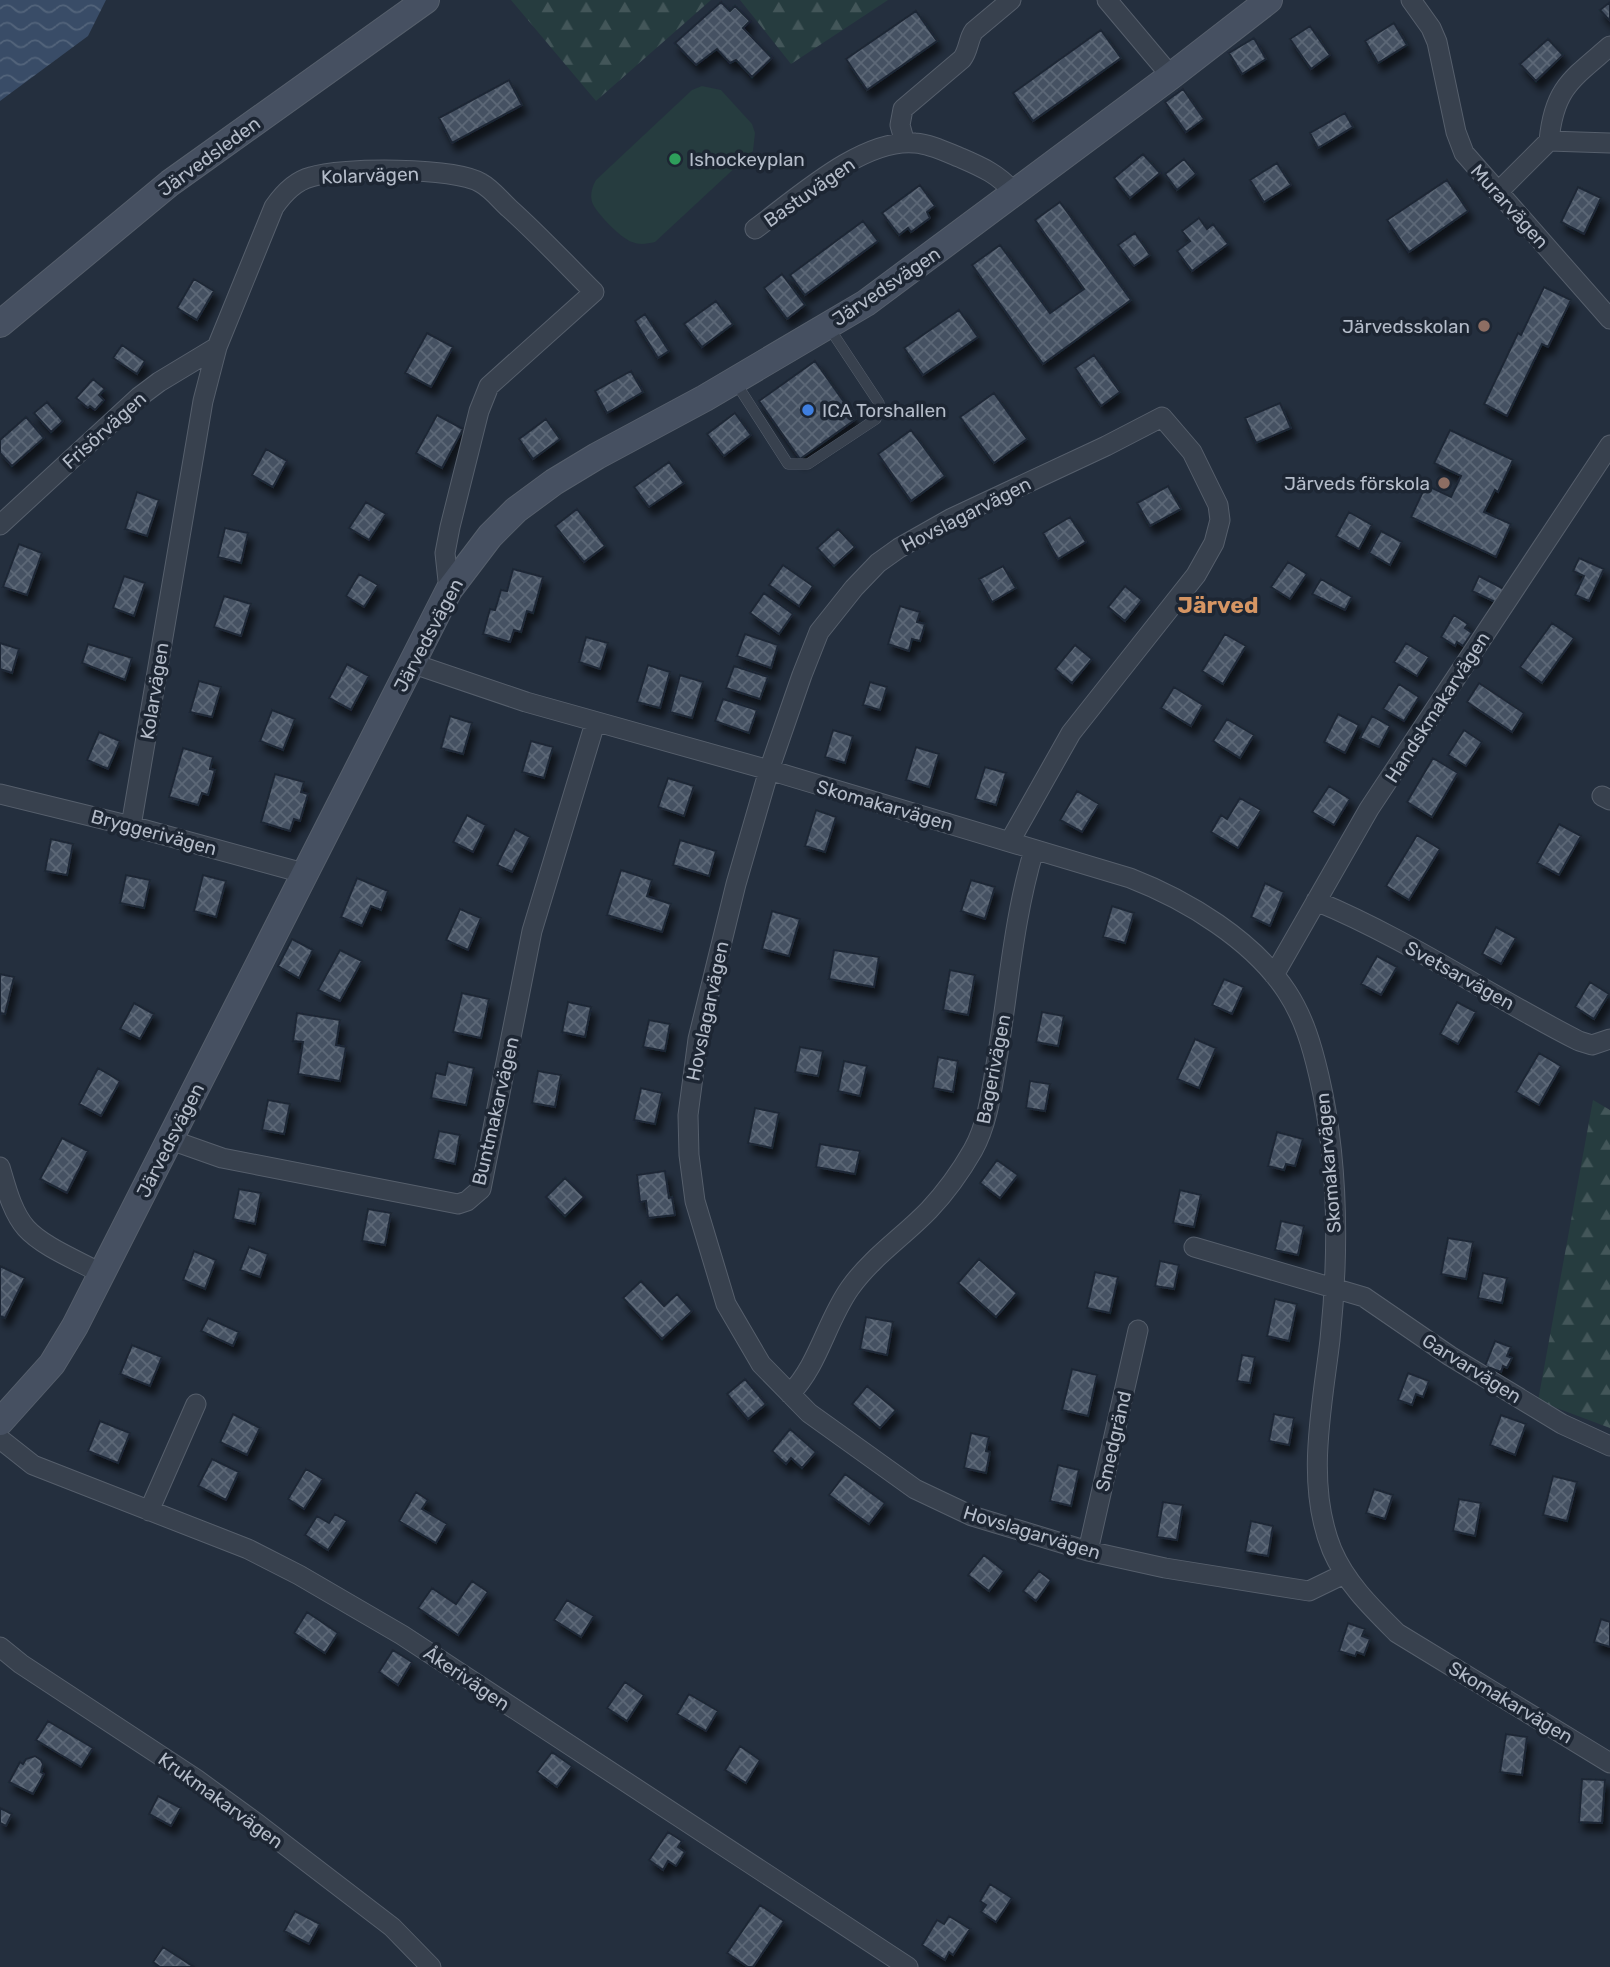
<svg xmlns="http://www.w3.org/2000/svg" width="1610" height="1967" viewBox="0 0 1610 1967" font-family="Rubik,sans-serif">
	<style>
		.forest { fill: url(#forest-firs) }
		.pitch { fill: #263c3f }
		.water { fill: url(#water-waves) }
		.building { fill: url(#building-cross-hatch); stroke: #1f2835; stroke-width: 2; filter: url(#shadow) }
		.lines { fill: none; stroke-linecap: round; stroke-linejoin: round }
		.lane-casing { stroke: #565f6c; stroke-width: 11 }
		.street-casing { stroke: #565f6c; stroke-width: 21 }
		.secondary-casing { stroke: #565f6c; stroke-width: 28 }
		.lane { stroke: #38414e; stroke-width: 10 }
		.street { stroke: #38414e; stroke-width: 19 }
		.secondary { stroke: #465061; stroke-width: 26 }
		.leisure-dot { fill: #2e9e5b; stroke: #1d2633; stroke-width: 2.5 }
		.education-dot { fill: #8d6e63; stroke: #1d2633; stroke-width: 2.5 }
		.shop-dot { fill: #3f7fe0; stroke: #1d2633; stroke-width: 2.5 }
		.labels { text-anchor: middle; stroke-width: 7; stroke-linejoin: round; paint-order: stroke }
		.street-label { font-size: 19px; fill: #b4bcc9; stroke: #1d2633 }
		.poi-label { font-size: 19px; fill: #b4bcc9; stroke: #1d2633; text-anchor: start }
		.quarter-label { font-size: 23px; font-weight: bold; fill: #d59563; stroke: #1d2633 }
	</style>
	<defs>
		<pattern id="forest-firs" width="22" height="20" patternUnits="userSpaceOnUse" patternTransform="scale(1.75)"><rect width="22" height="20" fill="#263c3f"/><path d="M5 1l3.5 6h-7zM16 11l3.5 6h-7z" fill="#435659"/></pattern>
		<pattern id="water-waves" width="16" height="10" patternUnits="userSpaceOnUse" patternTransform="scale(1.75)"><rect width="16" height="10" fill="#394c67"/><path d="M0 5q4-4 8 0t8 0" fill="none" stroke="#53647b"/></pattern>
		<pattern id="building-cross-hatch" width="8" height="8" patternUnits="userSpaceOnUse" patternTransform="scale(1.75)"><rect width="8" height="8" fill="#455162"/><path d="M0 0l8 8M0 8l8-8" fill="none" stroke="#5d6877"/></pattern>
		<filter id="shadow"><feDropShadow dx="4.5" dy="8" stdDeviation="3.5" flood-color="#0009"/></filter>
	</defs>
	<rect width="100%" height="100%" fill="#242f3e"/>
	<path class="forest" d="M511 0H711L596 101Z
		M740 0H888L791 64Z
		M1593 1100 1610 1110V1428L1538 1401Z"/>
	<path class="pitch" d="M702 86 721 90 752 124 755 133 753 151 655 242C647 244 639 245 632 242 622 239 595 212 592 202 590 194 592 187 596 180L692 90Z"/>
	<path class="water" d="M0 0H106L88 36 0 101Z"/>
	<path class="building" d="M721 2 730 11 735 6 750 21 743 28 772 58 752 77 736 60 730 63 717 49 696 65 675 43Z
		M1610 2V21L1600 10Z
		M916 11 937 41 867 90 846 59Z
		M1394 23 1407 45 1378 63 1365 41Z
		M1310 26 1330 55 1311 69 1290 39Z
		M1101 30 1121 58 1033 121 1013 93Z
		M1254 38 1266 59 1242 74 1229 53Z
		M1548 39 1563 55 1536 81 1520 64Z
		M509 80 522 105 452 143 439 118Z
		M1183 89 1204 119 1186 132 1165 102Z
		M1345 113 1353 127 1318 148 1310 133Z
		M1143 154 1160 173 1130 198 1114 178Z
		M1184 159 1196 174 1177 190 1165 174Z
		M1277 163 1291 185 1264 202 1250 180Z
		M1447 180 1468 211 1409 252 1387 220Z
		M920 185 935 206 927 212 930 218 911 232 908 228 899 235 882 213Z
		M1578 187 1601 198 1584 234 1561 222Z
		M1060 202 1131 300 1043 364 972 265 1000 245 1050 313 1084 289 1035 220Z
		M1199 218 1207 229 1213 224 1228 244 1192 271 1177 251 1190 241 1182 231Z
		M863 221 878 241 805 295 790 275Z
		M1135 233 1150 255 1134 266 1118 245Z
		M782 274 805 305 787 319 764 288Z
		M194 279 214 291 197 320 177 308Z
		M1544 287 1571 300 1548 347 1542 344 1507 416 1484 404 1518 333 1521 335Z
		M716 301 733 324 702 347 684 324Z
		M959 310 978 337 923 375 904 348Z
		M645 314 669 351 658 358 635 321Z
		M427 333 453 347 431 387 405 373Z
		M122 345 145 361 137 374 113 358Z
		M1094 355 1120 392 1101 406 1075 368Z
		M815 361 856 419 800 459 759 401Z
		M631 371 643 392 607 413 595 391Z
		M93 379 105 389 99 395 104 400 95 410 90 406 88 408 76 398Z
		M994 393 1027 439 994 463 960 417Z
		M47 402 63 421 51 432 34 413Z
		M1280 403 1291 428 1256 443 1245 418Z
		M735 413 751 435 724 456 707 434Z
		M437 415 463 429 442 468 416 453Z
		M26 417 44 438 12 466 0 453V440Z
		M546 419 560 439 533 459 519 439Z
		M911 430 945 476 911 501 878 454Z
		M1450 430 1513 460 1498 492 1495 490 1484 512 1511 524 1496 557 1411 517 1426 485 1451 497 1461 476 1434 463Z
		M266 449 287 461 273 487 252 475Z
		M669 462 684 483 649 507 634 487Z
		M1168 486 1181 509 1150 526 1137 503Z
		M137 492 159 500 147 536 125 529Z
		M366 502 386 514 369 540 349 528Z
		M577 509 605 546 584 562 555 526Z
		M1349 512 1372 525 1359 549 1336 536Z
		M1070 517 1086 542 1058 559 1043 533Z
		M225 528 248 533 241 563 218 557Z
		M838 529 855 547 834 566 817 548Z
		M1381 531 1402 542 1390 565 1369 553Z
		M19 544 42 553 27 595 3 587Z
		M1579 558 1604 569 1589 601 1575 595 1584 576 1573 571Z
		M1288 562 1307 574 1290 599 1271 587Z
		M783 565 813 586 799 606 769 585Z
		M1003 566 1016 588 992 602 979 579Z
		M513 569 543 577 533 613 527 611 521 632 514 630 510 642 483 634 490 609 495 610 501 590 507 591Z
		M359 574 378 585 364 607 346 596Z
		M124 576 145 583 134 616 113 608Z
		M1479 576 1504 589 1497 603 1472 591Z
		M1321 579 1352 597 1345 610 1312 594Z
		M1125 586 1142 600 1125 621 1108 607Z
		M764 593 793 614 779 634 750 613Z
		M224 596 251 604 241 636 214 627Z
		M900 606 920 612 917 622 925 624 920 641 912 639 909 651 888 644Z
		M1454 615 1468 624 1465 628 1472 633 1463 646 1457 642 1455 646 1441 637Z
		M1552 623 1574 638 1542 683 1520 667Z
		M745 634 778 645 771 668 737 656Z
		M1225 634 1246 646 1223 684 1202 671Z
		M586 637 608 643 600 669 579 662Z
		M0 643 19 649 12 673 0 669Z
		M1406 643 1429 657 1417 676 1394 662Z
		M88 644 132 658 125 680 82 663Z
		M1075 645 1092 659 1072 683 1055 669Z
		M347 664 369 676 351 710 329 698Z
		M648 665 670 672 660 708 637 702Z
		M734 666 768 677 760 699 726 688Z
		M680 675 703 682 692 718 670 712Z
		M199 681 221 687 212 717 190 712Z
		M870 682 887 687 880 710 863 705Z
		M1479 683 1524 713 1512 732 1467 702Z
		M1399 684 1419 697 1404 721 1383 709Z
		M1174 687 1203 705 1191 726 1161 708Z
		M723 699 757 710 749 733 715 721Z
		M272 710 295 719 283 750 260 741Z
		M1338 714 1359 725 1345 753 1324 742Z
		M450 716 472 723 463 754 441 748Z
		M1372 716 1390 726 1379 747 1360 738Z
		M1227 719 1254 735 1240 758 1213 741Z
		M833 730 853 736 845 763 825 757Z
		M1464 730 1482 742 1466 766 1448 755Z
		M99 732 120 741 108 769 87 760Z
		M531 741 553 747 544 778 522 772Z
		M916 747 939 754 929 787 906 780Z
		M183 748 213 757 210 769 215 770 208 795 202 793 198 805 169 797Z
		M1433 758 1458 773 1432 817 1407 802Z
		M985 767 1006 773 996 805 975 799Z
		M275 774 304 782 301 792 308 794 300 821 294 819 290 831 261 822Z
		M668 778 694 786 684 816 658 807Z
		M1329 786 1350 799 1334 825 1312 812Z
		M1077 791 1099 804 1082 832 1060 820Z
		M1240 798 1261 810 1238 848 1211 832 1221 815 1227 819Z
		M816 810 836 817 825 852 805 846Z
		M467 815 486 825 473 852 453 842Z
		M1559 824 1581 836 1559 875 1537 863Z
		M515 829 530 837 512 872 497 865Z
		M1417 835 1440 849 1409 900 1386 886Z
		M51 839 73 844 67 875 45 871Z
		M680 840 716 851 709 876 673 865Z
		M621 870 652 880 647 896 671 904 662 932 607 915Z
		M126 875 150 880 144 908 120 903Z
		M203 875 226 881 216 917 194 911Z
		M357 878 388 891 381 910 371 906 362 926 341 917Z
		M971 880 995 887 985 919 961 911Z
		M1265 883 1284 892 1270 926 1251 917Z
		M1112 906 1134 913 1125 943 1103 937Z
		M460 909 481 918 468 950 446 940Z
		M772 911 800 919 789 956 762 949Z
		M1496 927 1516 938 1501 964 1482 954Z
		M292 939 313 950 299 978 278 966Z
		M340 950 362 961 340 1001 318 990Z
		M834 950 879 957 874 987 829 979Z
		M1377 956 1397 967 1381 995 1361 984Z
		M950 970 975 975 968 1015 943 1010Z
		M0 974 14 977 5 1014 0 1013Z
		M1224 979 1244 987 1232 1014 1212 1005Z
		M1590 982 1609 994 1594 1019 1575 1007Z
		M462 993 489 999 481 1038 453 1032Z
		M568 1002 591 1007 585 1037 562 1032Z
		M1457 1002 1476 1012 1458 1044 1440 1034Z
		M134 1003 154 1014 140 1039 120 1029Z
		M1042 1012 1064 1016 1058 1046 1036 1042Z
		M297 1013 340 1020 336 1045 346 1047 340 1081 298 1074 303 1042 293 1041Z
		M649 1020 670 1024 665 1051 643 1047Z
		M1195 1039 1216 1048 1199 1088 1177 1079Z
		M800 1047 823 1051 818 1076 795 1072Z
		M1539 1053 1561 1066 1539 1105 1516 1092Z
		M938 1057 958 1061 953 1092 933 1088Z
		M844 1061 867 1066 860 1096 838 1091Z
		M448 1062 474 1068 466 1105 431 1098 436 1073 445 1075Z
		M98 1068 120 1081 101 1116 79 1104Z
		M538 1071 561 1075 555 1107 532 1103Z
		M1030 1081 1050 1084 1045 1111 1026 1108Z
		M641 1088 662 1093 655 1124 634 1120Z
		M268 1100 290 1104 284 1134 262 1130Z
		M755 1108 779 1113 772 1148 748 1143Z
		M439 1131 460 1135 455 1164 433 1159Z
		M1277 1132 1303 1139 1295 1166 1286 1164 1284 1170 1268 1166Z
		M62 1138 88 1151 67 1193 40 1179Z
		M820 1144 860 1151 855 1174 816 1167Z
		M997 1160 1018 1175 1000 1198 980 1183Z
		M665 1171 669 1198 672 1197 675 1215 648 1218 646 1201 640 1202 637 1175Z
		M565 1178 584 1197 565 1216 546 1197Z
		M239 1189 261 1193 255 1224 233 1219Z
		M1180 1190 1201 1195 1194 1227 1173 1223Z
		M368 1209 391 1213 385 1245 362 1241Z
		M1281 1221 1304 1226 1298 1255 1275 1250Z
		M1448 1238 1473 1242 1466 1279 1441 1274Z
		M249 1247 268 1254 260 1277 240 1270Z
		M194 1251 216 1260 205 1289 183 1280Z
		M979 1259 1017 1293 996 1317 958 1283Z
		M1160 1261 1179 1265 1174 1289 1155 1286Z
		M0 1266 25 1278 5 1318 0 1316Z
		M1095 1272 1118 1277 1110 1313 1087 1308Z
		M1483 1273 1507 1278 1502 1303 1478 1298Z
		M641 1281 664 1306 677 1294 692 1311 662 1339 623 1298Z
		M1275 1299 1297 1304 1289 1341 1267 1336Z
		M866 1317 893 1322 887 1355 860 1349Z
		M208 1318 239 1332 233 1346 201 1331Z
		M1495 1341 1511 1347 1507 1356 1512 1358 1507 1368 1503 1366 1501 1372 1485 1366Z
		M132 1345 162 1357 150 1386 120 1374Z
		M1242 1355 1255 1357 1250 1383 1237 1381Z
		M1072 1369 1097 1375 1088 1416 1062 1410Z
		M1408 1373 1429 1381 1423 1397 1416 1394 1412 1405 1398 1400Z
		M745 1379 766 1404 748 1419 727 1394Z
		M867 1386 896 1410 880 1428 852 1404Z
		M233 1414 260 1428 247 1455 220 1442Z
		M1274 1414 1294 1418 1289 1445 1269 1441Z
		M1501 1415 1526 1424 1515 1455 1490 1445Z
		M100 1421 130 1433 118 1463 88 1451Z
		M790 1429 816 1452 802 1468 791 1458 786 1464 772 1451Z
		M971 1433 989 1437 986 1451 990 1452 986 1473 964 1468Z
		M212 1459 239 1472 226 1500 198 1486Z
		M1058 1465 1079 1470 1071 1506 1050 1501Z
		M306 1469 323 1479 304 1509 288 1499Z
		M845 1474 885 1503 869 1524 829 1495Z
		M1553 1476 1577 1482 1567 1521 1543 1515Z
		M1374 1489 1393 1495 1385 1519 1366 1513Z
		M416 1492 428 1500 422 1509 447 1524 436 1543 399 1521Z
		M1459 1499 1481 1503 1475 1536 1453 1531Z
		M1163 1502 1183 1505 1177 1540 1157 1537Z
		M335 1514 347 1521 328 1550 305 1535 317 1516 329 1523Z
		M1251 1521 1273 1526 1268 1556 1245 1552Z
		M984 1555 1004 1571 989 1591 968 1575Z
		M1039 1571 1051 1580 1036 1601 1023 1591Z
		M472 1581 488 1592 458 1635 418 1608 432 1588 456 1604Z
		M567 1600 594 1616 581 1637 554 1620Z
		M307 1612 338 1633 325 1653 294 1633Z
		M1601 1619 1610 1622V1647L1594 1642Z
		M1348 1623 1365 1629 1362 1636 1370 1639 1364 1655 1357 1652 1355 1656 1339 1651Z
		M393 1650 412 1662 398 1685 379 1672Z
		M625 1682 644 1695 627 1721 607 1708Z
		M689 1694 718 1711 706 1731 677 1714Z
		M48 1721 93 1748 81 1767 36 1740Z
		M1506 1734 1527 1737 1522 1775 1500 1772Z
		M740 1746 760 1760 746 1783 725 1770Z
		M552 1752 572 1766 557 1787 537 1772Z
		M35 1756 41 1760 43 1764 41 1772 44 1774 33 1794 9 1782 20 1762 23 1764 26 1759Z
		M1582 1779 1605 1780 1602 1823 1579 1822Z
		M158 1796 181 1808 171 1826 149 1814Z
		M0 1808 12 1814 6 1826 0 1823Z
		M668 1832 682 1841 678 1847 685 1852 676 1866 668 1861 663 1870 649 1860Z
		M990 1884 1012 1898 996 1922 981 1912 986 1905 980 1901Z
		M760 1905 784 1921 753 1967H748L727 1953Z
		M295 1911 320 1924 309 1944 284 1931Z
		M949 1916 970 1929 953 1955 949 1952 945 1960 922 1945 937 1920 944 1924Z
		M163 1947 194 1967H160L153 1962Z"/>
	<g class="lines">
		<g class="lane-casing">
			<path id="lane" d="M736 383 788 464H808L876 419 879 403 828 326"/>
		</g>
		<g class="street-casing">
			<path id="street" d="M1107 0 1171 76
				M1411 0 1431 28 1437 42 1456 132 1464 153 1610 319
				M1549 141 1610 143
				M905 143 900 125 903 109 962 59C969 50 968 39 974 31L1011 0
				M1498 192 1549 141C1554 88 1572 79 1610 46
				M755 229C796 199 862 138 915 143 931 144 946 152 961 158 982 167 1000 175 1014 193
				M0 525 139 397 159 382 217 347
				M411 663 526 702 769 770 1130 878C1187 900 1253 940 1287 992 1304 1018 1312 1046 1319 1076 1339 1162 1339 1252 1330 1340 1322 1408 1305 1484 1332 1550 1346 1583 1372 1608 1397 1633L1610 1763
				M0 794 131 826 307 874
				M1602 796 1610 800
				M131 826 203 401 217 347 274 207C283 194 295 181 311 177 341 167 455 167 481 183 492 189 501 201 510 209 539 235 566 264 594 292L489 386 479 411 450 527 445 553 449 590
				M1010 841 1071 733 1196 575 1214 543 1220 520 1218 505 1192 452 1162 417 1106 446 952 518 899 548 878 563 854 588 819 632 802 675 769 770 736 884 698 1039 688 1115 689 1155 695 1201 726 1304 761 1364 809 1413 915 1489 972 1516 1088 1551 1165 1568 1309 1591 1344 1574
				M1316 901C1408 939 1490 996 1579 1041L1592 1045 1610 1039
				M1274 975 1369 809 1610 445
				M171 1140 222 1158 458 1204 467 1201 481 1189 532 931 595 723
				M0 1167C6 1187 12 1212 26 1228 43 1247 79 1261 102 1274
				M1194 1247 1364 1297 1450 1356 1562 1424 1610 1446
				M790 1394C819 1364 826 1322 850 1288 872 1257 903 1237 929 1210 945 1193 961 1171 973 1150 989 1121 992 1086 998 1053 1009 985 1014 916 1034 850
				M0 1439 33 1465 248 1549 299 1575 402 1635 908 1967
				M149 1511 196 1404
				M1088 1551 1138 1330
				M0 1647 21 1664 196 1779 259 1825 392 1927 431 1967"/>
		</g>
		<g class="secondary-casing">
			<path id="secondary" d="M0 324 170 183 426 0
				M0 1422 52 1364 75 1326 449 590 490 536 516 510 554 482 597 456 705 398 866 303 1171 76 1269 0"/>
		</g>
		<use href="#lane" class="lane"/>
		<use href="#street" class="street"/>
		<use href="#secondary" class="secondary"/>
	</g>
	<circle class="leisure-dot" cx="675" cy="159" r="7"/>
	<g class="education-dot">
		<circle cx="1484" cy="326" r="7"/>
		<circle cx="1444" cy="483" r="7"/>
	</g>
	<circle class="shop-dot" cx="808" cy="410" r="7"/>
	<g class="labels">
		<g class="street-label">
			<text transform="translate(209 156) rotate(-36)" y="7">Järvedsleden</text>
			<text transform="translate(370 175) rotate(-2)" y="7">Kolarvägen</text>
			<text transform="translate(809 192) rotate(-35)" y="7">Bastuvägen</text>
			<text transform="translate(1510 206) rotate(48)" y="7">Murarvägen</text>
			<text transform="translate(886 286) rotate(-34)" y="7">Järvedsvägen</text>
			<text transform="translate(104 430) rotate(-42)" y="7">Frisörvägen</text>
			<text transform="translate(966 514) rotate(-27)" y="7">Hovslagarvägen</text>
			<text transform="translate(428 635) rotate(-62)" y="7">Järvedsvägen</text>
			<text transform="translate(154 691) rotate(-81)" y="7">Kolarvägen</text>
			<text transform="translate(1437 707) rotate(-57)" y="7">Handskmakarvägen</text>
			<text transform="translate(885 805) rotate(16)" y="7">Skomakarvägen</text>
			<text transform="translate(154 832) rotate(15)" y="7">Bryggerivägen</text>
			<text transform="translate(1460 975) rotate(29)" y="7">Svetsarvägen</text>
			<text transform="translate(707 1011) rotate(-78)" y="7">Hovslagarvägen</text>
			<text transform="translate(993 1069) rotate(-79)" y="7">Bagerivägen</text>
			<text transform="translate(495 1111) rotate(-77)" y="7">Buntmakarvägen</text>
			<text transform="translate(170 1140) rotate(-63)" y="7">Järvedsvägen</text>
			<text transform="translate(1328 1163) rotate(-95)" y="7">Skomakarvägen</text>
			<text transform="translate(1472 1368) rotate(32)" y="7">Garvarvägen</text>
			<text transform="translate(1113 1441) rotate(-77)" y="7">Smedgränd</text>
			<text transform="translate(1032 1532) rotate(17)" y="7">Hovslagarvägen</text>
			<text transform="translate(467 1678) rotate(34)" y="7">Åkerivägen</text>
			<text transform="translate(1511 1702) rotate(31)" y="7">Skomakarvägen</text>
			<text transform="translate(221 1800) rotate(36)" y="7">Krukmakarvägen</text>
		</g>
		<g class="poi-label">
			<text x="689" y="166">Ishockeyplan</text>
			<text x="1470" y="333" text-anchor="end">Järvedsskolan</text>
			<text x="822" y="417">ICA Torshallen</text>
			<text x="1430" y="490" text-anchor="end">Järveds förskola</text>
		</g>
		<g class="quarter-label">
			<text x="1218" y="613">Järved</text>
		</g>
	</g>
</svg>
